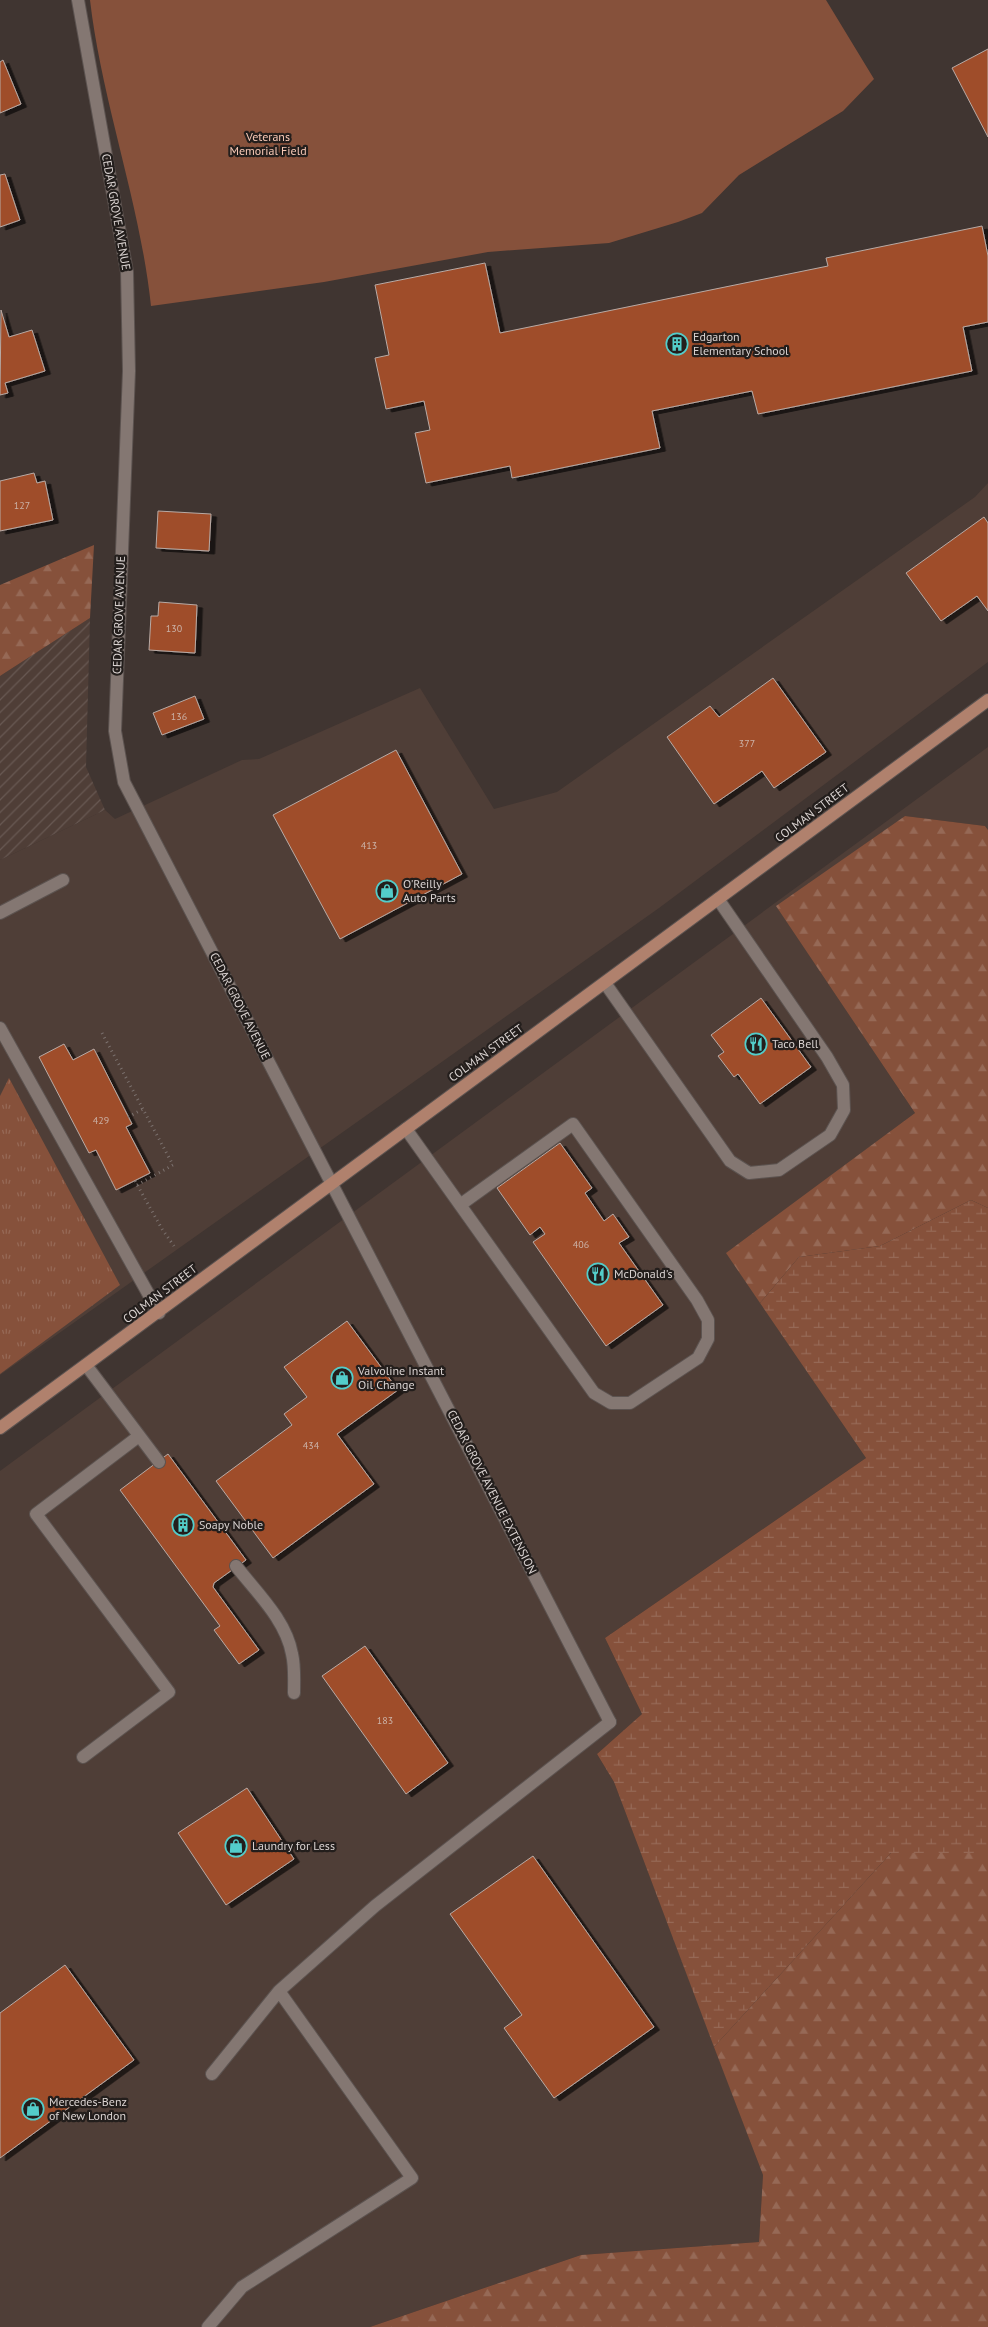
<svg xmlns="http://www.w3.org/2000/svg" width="988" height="2327" viewBox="0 0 988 2327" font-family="'PT Sans',sans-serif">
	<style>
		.built { fill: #4f3e37 }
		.industrial { fill: url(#industrial-furrows) }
		.grass { fill: url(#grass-tufts) }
		.forest { fill: url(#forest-firs) }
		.wetland { fill: url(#wetland-marsh) }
		.park { fill: #86513b }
		.building { fill: #9f4e2a; stroke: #b8aaa5; filter: url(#shadow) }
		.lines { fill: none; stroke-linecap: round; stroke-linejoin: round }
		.lane-casing { stroke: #5c5350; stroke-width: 14 }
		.street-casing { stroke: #5c5350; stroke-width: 14 }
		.primary-casing { stroke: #5c5350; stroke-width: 14 }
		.path { stroke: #7c726f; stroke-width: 3; stroke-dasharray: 1 4; stroke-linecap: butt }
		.lane { stroke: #847772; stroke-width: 12 }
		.street { stroke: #847772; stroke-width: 12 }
		.primary { stroke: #b0816d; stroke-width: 12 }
		.labels { text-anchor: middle; stroke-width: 4.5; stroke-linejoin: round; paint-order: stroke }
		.number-label { font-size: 10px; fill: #cbb2a7 }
		.park-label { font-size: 12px; fill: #f9cab7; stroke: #231e1c }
		.street-label { font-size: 12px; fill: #dad3d1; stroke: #231e1c }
		.poi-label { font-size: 12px; fill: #dad3d1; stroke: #231e1c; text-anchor: start }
	</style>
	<defs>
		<pattern id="industrial-furrows" width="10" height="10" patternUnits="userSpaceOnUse" patternTransform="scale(1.25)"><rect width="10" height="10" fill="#4f3e37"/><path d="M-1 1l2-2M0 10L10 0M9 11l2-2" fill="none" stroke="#685953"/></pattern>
		<pattern id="grass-tufts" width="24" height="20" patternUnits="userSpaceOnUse" patternTransform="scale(1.25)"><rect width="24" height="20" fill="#86513b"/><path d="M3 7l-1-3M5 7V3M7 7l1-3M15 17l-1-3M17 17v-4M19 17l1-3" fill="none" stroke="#966956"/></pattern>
		<pattern id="forest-firs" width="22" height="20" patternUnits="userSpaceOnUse" patternTransform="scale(1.25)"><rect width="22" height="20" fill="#86513b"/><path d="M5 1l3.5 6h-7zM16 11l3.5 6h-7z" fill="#966956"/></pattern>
		<pattern id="wetland-marsh" width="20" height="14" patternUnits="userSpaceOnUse" patternTransform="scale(1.25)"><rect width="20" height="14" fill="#86513b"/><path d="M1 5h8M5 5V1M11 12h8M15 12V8" fill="none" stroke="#966956"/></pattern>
		<filter id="shadow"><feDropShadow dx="5.5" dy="3" stdDeviation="0" flood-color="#0009"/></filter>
	</defs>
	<rect width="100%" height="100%" fill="#403531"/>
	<path class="built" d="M988 483V662L659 908 0 1375V860L105 810 115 819 242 760 259 759 420 688 494 809 557 792 975 497Z
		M988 747V830L985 826 905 816 777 907 915 1113 727 1254 866 1458 605 1638 642 1714 597 1754 614 1782 763 2175 759 2242 581 2255 370 2327H0V1471Z"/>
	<path class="industrial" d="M90 618 86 767 105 810 0 860V676Z"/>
	<path class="grass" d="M9 1078 120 1285 0 1374V1096Z"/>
	<path class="forest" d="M94 545 90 618 0 676V585Z
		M905 816 985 826 988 830V1208L971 1200 880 1246 799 1257 760 1303 726 1253 915 1113 776 906Z
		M891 1853H988V2327H370L581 2255 759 2242 763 2175 714 2047Z"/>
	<path class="wetland" d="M971 1200 988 1208V1853H891L714 2047 614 1782 597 1754 642 1714 605 1638 866 1458 760 1303 799 1257 880 1246Z"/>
	<path class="park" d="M90 0H826L874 79 843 111 739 175 702 213 678 222 609 243 488 252 324 282 151 306C140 202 102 103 90 0Z"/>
	<path class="building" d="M988 49V137L952 68Z
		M3 60 21 104 0 113V62Z
		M5 174 20 220 0 227V175Z
		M982 226 988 256V322L963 327 972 371 758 414 752 391 652 411 660 448 512 478 510 466 426 483 415 433 430 430 424 401 386 409 375 358 389 355 375 285 485 263 500 333 828 266 826 258Z
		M1 310 9 337 32 330 45 371 5 383 8 393 0 395Z
		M34 473 37 483 45 481 53 520 0 531V481Z
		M158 511 211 514 209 551 156 548Z
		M984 517 988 523V611L977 596 941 621 906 573Z
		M159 602 197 605 195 653 149 650 151 616H158Z
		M773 678 826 752 774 788 762 771 714 804 667 737 710 706 719 717Z
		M195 696 204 719 162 735 153 713Z
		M396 750 462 874 340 939 273 815Z
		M761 998 811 1067 760 1104 738 1074 734 1077 718 1056 724 1052 711 1035Z
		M64 1044 73 1060 94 1049 132 1124 126 1127 150 1173 116 1190 96 1150 89 1153 39 1057Z
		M560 1143 592 1188 585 1193 604 1221 613 1214 629 1237 619 1243 663 1305 606 1346 533 1242 545 1234 540 1227 530 1235 497 1188Z
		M347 1321 398 1390 337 1434 374 1484 273 1558 216 1481 292 1425 284 1414 307 1397 284 1367Z
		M168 1454 246 1560 214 1583 213 1587 259 1650 239 1664 214 1630 220 1626 120 1490Z
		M365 1646 448 1763 406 1794 322 1676Z
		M247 1788 294 1859 226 1905 178 1833Z
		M533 1856 654 2027 554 2098 504 2028 522 2015 450 1914Z
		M65 1965 134 2060 0 2158V2013Z"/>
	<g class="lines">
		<g class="lane-casing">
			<path id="lane" d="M0 913 63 880
				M605 983 730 1161 749 1173 779 1170 830 1135 844 1110 843 1085 827 1057 718 899
				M0 1028 159 1313
				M406 1129C469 1217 531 1305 594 1393L611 1403H630L698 1358 708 1339V1320L697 1300 573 1124 460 1205
				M86 1365 159 1462
				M236 1566C257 1593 286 1620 292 1654 295 1666 294 1680 294 1693
				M83 1757 169 1692 36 1514 139 1436
				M212 2074 279 1991
				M208 2327 242 2287 412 2178 279 1991 375 1906 610 1722"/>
		</g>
		<g class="street-casing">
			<path id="street" d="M78 0 127 272 129 371 115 731 124 782 610 1722"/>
		</g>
		<g class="primary-casing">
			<path id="primary" d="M0 1428 988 700"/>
		</g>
		<path class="path" d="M102 1033 173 1165 137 1185
			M128 1117 143 1109
			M135 1181 162 1229 174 1246"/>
		<use href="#lane" class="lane"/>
		<use href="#street" class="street"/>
		<use href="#primary" class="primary"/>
	</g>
	<defs>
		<g id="building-ring" transform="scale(1.125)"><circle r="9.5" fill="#231e1c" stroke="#53cdca" stroke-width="1.5"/><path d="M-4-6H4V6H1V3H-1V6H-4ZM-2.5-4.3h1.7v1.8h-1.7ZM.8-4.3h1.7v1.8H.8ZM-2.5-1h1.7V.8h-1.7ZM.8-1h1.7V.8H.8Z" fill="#53cdca"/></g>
		<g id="shop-ring" transform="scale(1.125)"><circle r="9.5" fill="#231e1c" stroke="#53cdca" stroke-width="1.5"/><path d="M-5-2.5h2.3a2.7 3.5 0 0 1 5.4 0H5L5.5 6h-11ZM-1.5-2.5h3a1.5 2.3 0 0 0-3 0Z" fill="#53cdca"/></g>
		<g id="restaurant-ring" transform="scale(1.125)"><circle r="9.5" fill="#231e1c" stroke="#53cdca" stroke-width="1.5"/><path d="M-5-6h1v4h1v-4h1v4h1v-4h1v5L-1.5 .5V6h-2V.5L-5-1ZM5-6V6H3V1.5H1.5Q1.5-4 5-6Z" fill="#53cdca"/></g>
	</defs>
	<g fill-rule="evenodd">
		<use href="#building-ring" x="677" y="344"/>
		<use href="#shop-ring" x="387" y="891"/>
		<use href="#restaurant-ring" x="756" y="1044"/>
		<use href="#restaurant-ring" x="598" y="1274"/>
		<use href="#shop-ring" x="342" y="1378"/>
		<use href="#building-ring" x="183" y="1525"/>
		<use href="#shop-ring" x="236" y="1846"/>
		<use href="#shop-ring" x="33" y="2109"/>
	</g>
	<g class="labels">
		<g class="number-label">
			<text x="22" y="509">127</text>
			<text x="174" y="632">130</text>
			<text x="179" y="720">136</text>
			<text x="747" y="747">377</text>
			<text x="369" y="849">413</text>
			<text x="101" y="1124">429</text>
			<text x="581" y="1248">406</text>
			<text x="311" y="1449">434</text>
			<text x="385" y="1724">183</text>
		</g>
		<g class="park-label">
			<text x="268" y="141">Veterans<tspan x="268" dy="14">Memorial Field</tspan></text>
		</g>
		<g class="street-label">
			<text transform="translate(116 212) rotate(80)" y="4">CEDAR GROVE AVENUE</text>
			<text transform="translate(119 615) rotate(-88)" y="4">CEDAR GROVE AVENUE</text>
			<text transform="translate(812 813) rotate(-37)" y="4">COLMAN STREET</text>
			<text transform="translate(240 1006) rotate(63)" y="4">CEDAR GROVE AVENUE</text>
			<text transform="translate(486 1053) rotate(-36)" y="4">COLMAN STREET</text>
			<text transform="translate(160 1294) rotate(-37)" y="4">COLMAN STREET</text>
			<text transform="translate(492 1492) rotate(63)" y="4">CEDAR GROVE AVENUE EXTENSION</text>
		</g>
		<g class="poi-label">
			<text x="693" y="341">Edgarton<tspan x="693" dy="14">Elementary School</tspan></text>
			<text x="403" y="888">O'Reilly<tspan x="403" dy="14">Auto Parts</tspan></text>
			<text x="772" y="1048">Taco Bell</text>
			<text x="614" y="1278">McDonald's</text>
			<text x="358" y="1375">Valvoline Instant<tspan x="358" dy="14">Oil Change</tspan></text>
			<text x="199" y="1529">Soapy Noble</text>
			<text x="252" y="1850">Laundry for Less</text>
			<text x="49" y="2106">Mercedes-Benz<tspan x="49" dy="14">of New London</tspan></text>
		</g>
	</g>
</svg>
